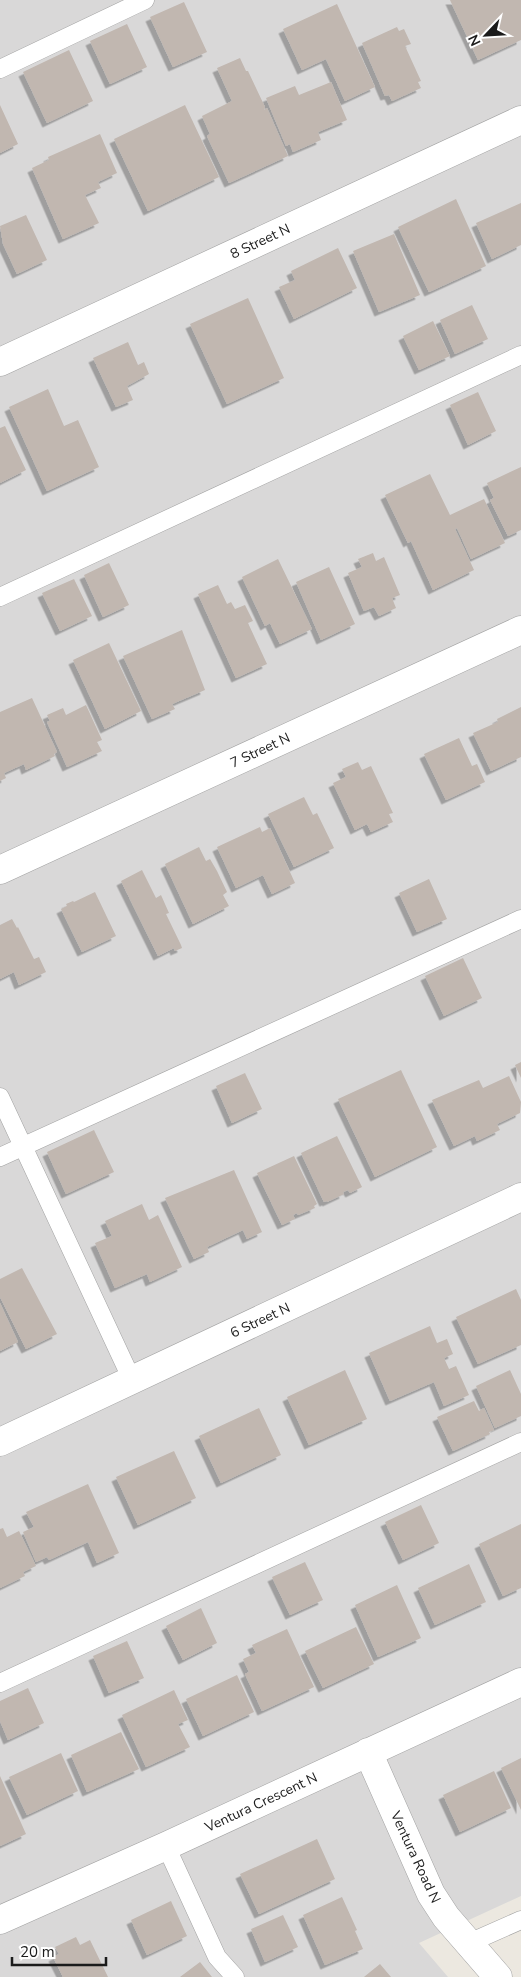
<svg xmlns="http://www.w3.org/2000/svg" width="521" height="1977" viewBox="0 0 521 1977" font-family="'Nunito Sans',sans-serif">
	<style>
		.residential { fill: #d9d8d8 }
		.building { fill: #c1b7b0; filter: url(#shadow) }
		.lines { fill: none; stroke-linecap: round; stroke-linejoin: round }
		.lane-casing { stroke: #a2a2a2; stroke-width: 19 }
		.street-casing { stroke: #a2a2a2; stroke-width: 29 }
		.lane { stroke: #fff; stroke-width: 18 }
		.street { stroke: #fff; stroke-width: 28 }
		.labels { text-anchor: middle; stroke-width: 4.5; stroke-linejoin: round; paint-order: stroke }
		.street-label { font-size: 14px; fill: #1b1b1b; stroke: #fff }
	</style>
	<defs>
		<filter id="shadow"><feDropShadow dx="-4.5" dy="4.5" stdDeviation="0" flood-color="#0004"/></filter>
	</defs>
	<rect width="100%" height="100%" fill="#ece8e0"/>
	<path class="residential" d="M0 0H521V1896L419 1943 448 1977H0Z"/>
	<path class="building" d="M450 0H521V40L478 60Z
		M184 2 207 52 173 67 150 17Z
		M337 4 375 87 345 101 326 59 302 70 283 29Z
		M127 24 147 67 110 84 90 41Z
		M397 27 399 31 404 29 411 44 405 46 421 81 418 82 421 88 392 101 389 95 385 96 362 43Z
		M69 50 93 101 47 123 23 72Z
		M240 58 246 71H248L265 107 264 110 267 108 288 156 229 183 207 136 210 134 202 116 232 101 217 68Z
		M331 82 347 120 318 132 321 140 293 152 290 144 286 146 266 98 295 86 299 95Z
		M0 105 18 144 0 153Z
		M185 105 219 177 148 211 114 139Z
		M100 134 117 173 98 182 101 188 85 195 99 223 63 239 32 168 49 160 48 157Z
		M456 199 486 266 429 292 398 227Z
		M521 203V245L492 259 476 223Z
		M26 215 47 260 17 274 3 244 0 226Z
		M394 234 420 295 379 312 353 251Z
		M338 248 357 288 294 319 279 287 295 280 291 271Z
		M248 298 284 378 227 404 190 324Z
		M472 305 488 339 455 354 440 320Z
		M433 321 450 356 419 370 403 336Z
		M128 342 138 365 144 362 149 374 127 386 133 400 116 407 93 358Z
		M48 389 64 426 78 420 99 467 47 491 9 407Z
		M478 392 496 431 468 445 450 405Z
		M5 426 26 470 0 483V428Z
		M521 467V530L508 536 490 500 494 498 487 483Z
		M430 474 450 515 484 499 505 543 471 559 457 528 455 529 474 570 433 590 411 541 408 543 385 495Z
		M373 553 376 561 384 557 400 595 392 598 396 608 379 616 374 607 364 611 348 573 362 567 358 559Z
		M278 559 312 629 280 644 270 623 265 626 242 577Z
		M109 563 129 605 103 617 84 575Z
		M329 567 355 624 321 640 296 582Z
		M74 579 92 616 60 631 42 593Z
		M218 585 227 604 231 602 235 609 245 605 253 621 248 623 267 664 236 678 198 594Z
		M182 630 205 690 172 704 175 709 152 719 123 656Z
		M109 643 141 711 105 729 73 660Z
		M32 698 57 752 54 754 55 756 26 770 24 764 4 773 6 778 0 781V712Z
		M86 705 102 740 97 742 102 751 67 767 47 722 50 721 47 715 63 708 66 715Z
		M521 707V757L491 771 473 733 498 722 497 719Z
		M459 738 472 766 477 764 485 782 446 800 424 754Z
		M358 762 362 770 371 766 393 813 389 814 393 822 371 832 367 824 355 830 333 783 346 777 342 769Z
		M304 797 313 815 317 813 334 848 294 867 268 814Z
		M260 827 262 832 270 828 295 883 272 894 263 875 236 888 217 847Z
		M199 847 206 861 210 859 217 871 227 892 223 895 229 906 193 924 165 864Z
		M142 870 156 898 161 895 169 913 166 914 181 945 182 948 175 951 174 948 158 956 121 881Z
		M429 879 447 919 417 932 399 893Z
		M95 892 116 936 82 952 61 909 67 906 66 904 73 901 74 902Z
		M12 919 17 928 18 927 34 959 39 957 46 972 19 985 14 972 0 979V925Z
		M463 958 482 998 444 1016 425 976Z
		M521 1062V1078L515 1065Z
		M401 1070 437 1147 375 1177 338 1099Z
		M245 1073 262 1109 232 1123 216 1086Z
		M509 1076 521 1102 520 1113 497 1124 500 1130 477 1141 475 1136 454 1146 432 1100 479 1080 483 1088Z
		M94 1130 114 1172 66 1194 47 1152Z
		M337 1136 362 1187 350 1193 348 1190 343 1192 344 1194 327 1202V1201L324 1202 301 1153Z
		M294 1156 317 1204 314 1206 315 1208 298 1215 297 1213 293 1215 295 1219 282 1225 257 1173Z
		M234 1170 262 1232 247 1239 243 1230 207 1247 209 1252 194 1259 165 1198Z
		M142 1204 149 1220 158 1215 182 1267 150 1282 147 1274 115 1288 95 1243 112 1236 105 1221Z
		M22 1268 57 1334 26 1349 0 1297V1279Z
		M516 1289 521 1300V1345L478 1364 456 1317Z
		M0 1303 18 1342 0 1351Z
		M430 1326 437 1343 447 1339 453 1354 444 1358 449 1369 456 1366 469 1395 444 1406 434 1382 390 1401 369 1353Z
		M345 1370 367 1419 309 1445 287 1397Z
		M510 1370 521 1394V1416L495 1428 476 1386Z
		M474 1401 479 1411 484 1408 494 1430 489 1432 490 1434 453 1451 437 1417Z
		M259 1408 281 1455 221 1483 199 1436Z
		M174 1451 196 1498 138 1525 116 1477Z
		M88 1484 119 1553 97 1563 88 1542 49 1560 47 1557 36 1562 23 1532 34 1527 26 1512Z
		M421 1505 439 1543 403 1560 385 1522Z
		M521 1524V1588L503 1596 479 1544Z
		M3 1528 7 1537 19 1531 36 1566 23 1572 25 1576 0 1588V1529Z
		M305 1562 323 1600 290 1615 272 1577Z
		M469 1564 486 1602 435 1625 418 1588Z
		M397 1585 421 1638 378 1657 355 1605Z
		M201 1608 217 1643 183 1660 166 1626Z
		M356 1627 374 1664 323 1688 305 1651Z
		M287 1629 314 1687 262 1711 245 1674 249 1672 243 1659 256 1653 252 1645Z
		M127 1641 144 1678 109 1693 93 1656Z
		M237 1675 254 1712 203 1736 186 1699Z
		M28 1688 44 1723 8 1740 0 1721V1701Z
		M174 1690 188 1720 178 1724 190 1747 146 1767 122 1715Z
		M121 1732 139 1769 87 1792 71 1755Z
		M61 1753 78 1791 27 1815 9 1777Z
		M521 1758V1810L501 1768Z
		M494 1771 511 1808 460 1832 443 1795Z
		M0 1776 26 1834 0 1846Z
		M317 1839 335 1879 259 1914 240 1874Z
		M342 1897 357 1930 355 1931 363 1949 325 1965 303 1915Z
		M171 1901 187 1936 147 1955 131 1920Z
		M283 1915 298 1947 265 1962 251 1929Z
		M76 1937 80 1945 90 1940 108 1977H63L53 1957 59 1954 55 1947Z
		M200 1962 212 1977H180Z
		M380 1964 391 1977H364Z"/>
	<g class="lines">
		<g class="lane-casing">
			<path id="lane" d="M0 69 145 0
				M0 597 521 355
				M0 1097 132 1380
				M0 1157 521 919
				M0 1683 521 1442
				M166 1846 217 1957 235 1977
				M469 1943 521 1920"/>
		</g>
		<g class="street-casing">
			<path id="street" d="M0 362 521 120
				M0 870 521 630
				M0 1442 521 1197
				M368 1752 431 1894 446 1917 498 1977
				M0 1920 166 1846 521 1682"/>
		</g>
		<use href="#lane" class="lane"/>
		<use href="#street" class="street"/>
	</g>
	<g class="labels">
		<g class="street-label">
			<text transform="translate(260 241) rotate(-25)" y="5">8 Street N</text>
			<text transform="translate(260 750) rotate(-25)" y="5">7 Street N</text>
			<text transform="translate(260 1320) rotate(-25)" y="5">6 Street N</text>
			<text transform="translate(261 1802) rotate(-25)" y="5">Ventura Crescent N</text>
			<text transform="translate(416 1857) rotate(65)" y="5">Ventura Road N</text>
		</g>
	</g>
	<g transform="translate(486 35) rotate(245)" stroke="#ffffff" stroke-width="4" paint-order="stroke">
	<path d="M0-4L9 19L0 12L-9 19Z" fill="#1b1b1b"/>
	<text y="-8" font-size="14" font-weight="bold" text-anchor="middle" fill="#1b1b1b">N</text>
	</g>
	<path d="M12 1957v8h94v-8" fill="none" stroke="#1b1b1b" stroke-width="2.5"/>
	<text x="20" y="1957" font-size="15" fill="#1b1b1b" stroke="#ffffff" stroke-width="4" paint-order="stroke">20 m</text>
</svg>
